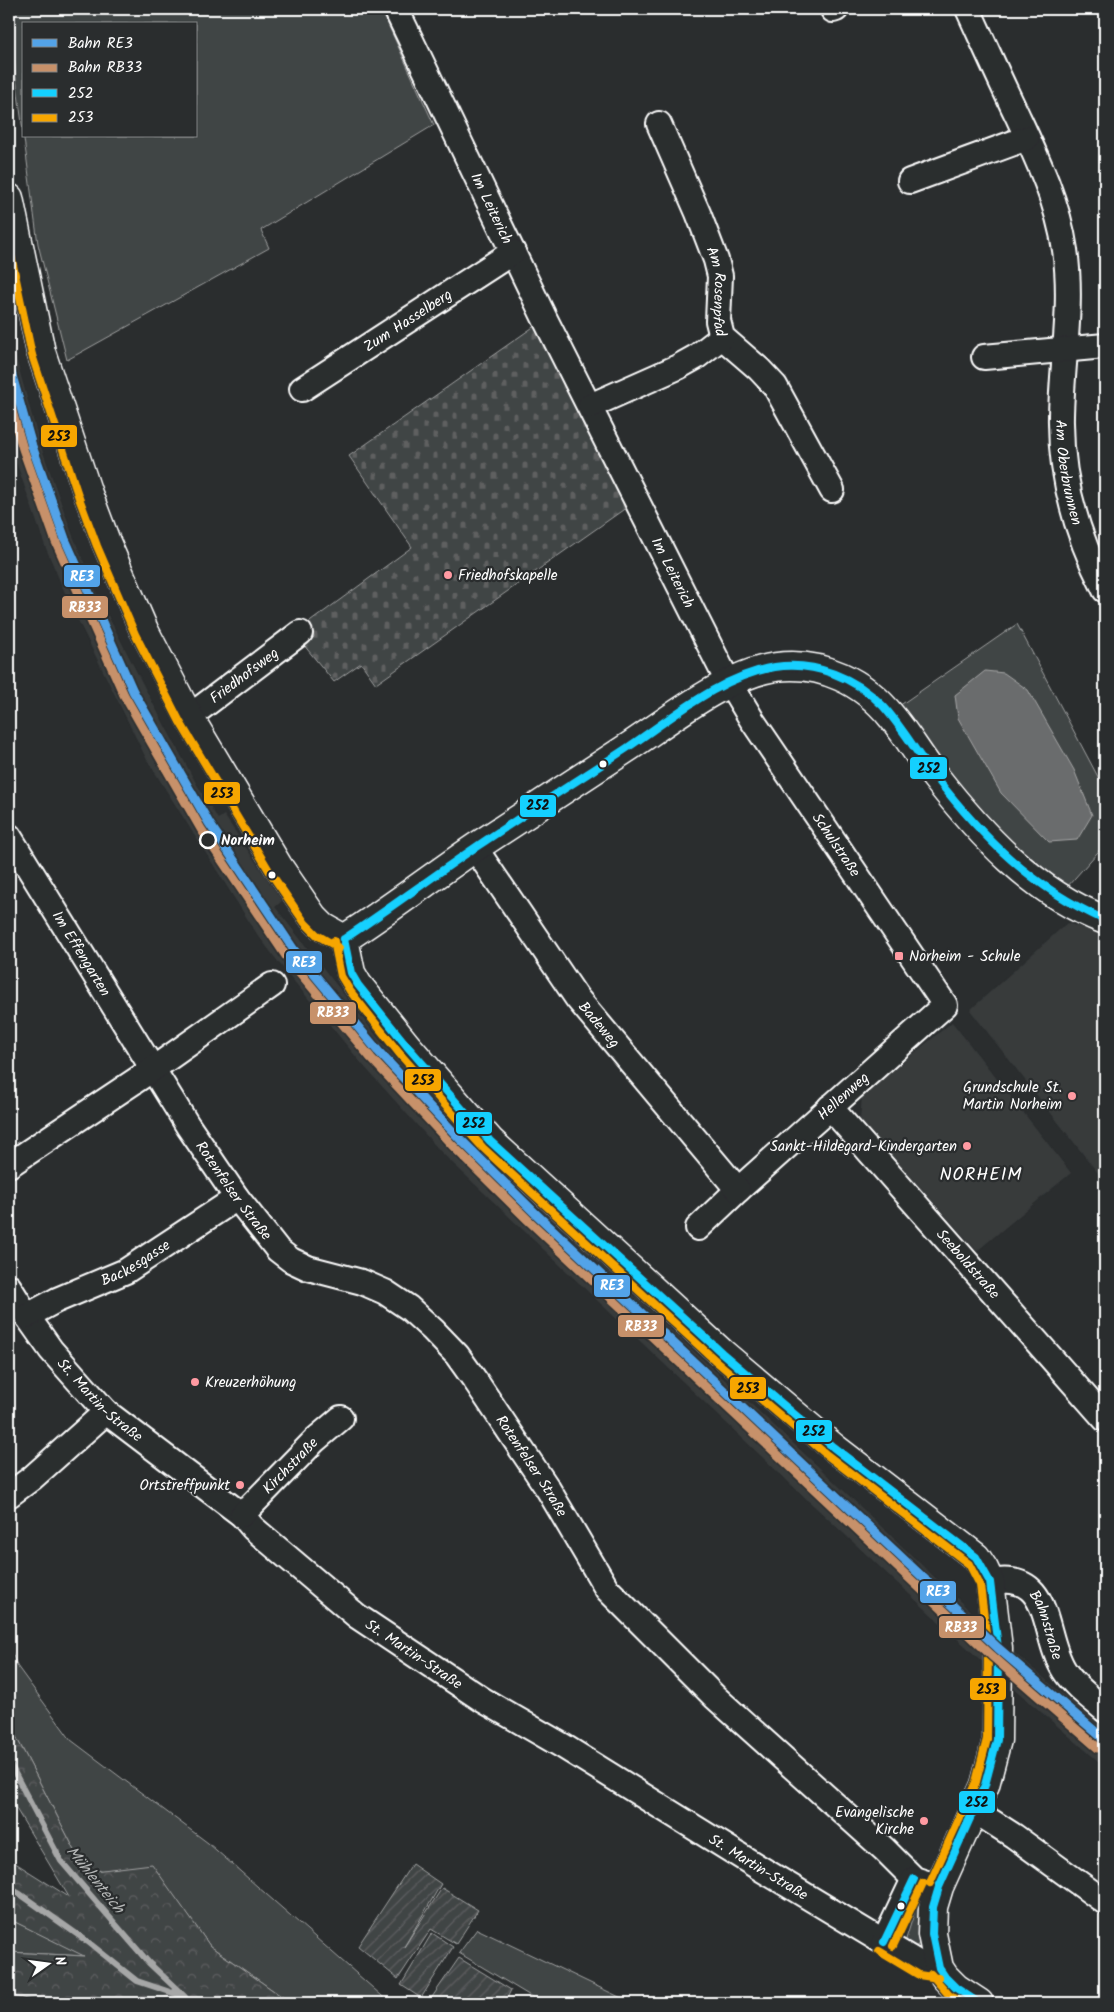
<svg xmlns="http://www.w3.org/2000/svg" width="1114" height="2012" viewBox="0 0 1114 2012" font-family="Kalam,sans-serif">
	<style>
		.built { fill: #373a3b }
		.grass { fill: #414445; stroke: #a0a2a2; fill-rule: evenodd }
		.forest { fill: url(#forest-crowns); stroke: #a0a2a2 }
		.cemetery { fill: url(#cemetery-stones); stroke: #a0a2a2 }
		.garden { fill: url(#garden-furrows); stroke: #a0a2a2 }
		.water { fill: #6a6c6d; stroke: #a6a7a7 }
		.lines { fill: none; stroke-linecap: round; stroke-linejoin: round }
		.stream { stroke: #a6a7a7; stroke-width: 6 }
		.minor-casing { stroke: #fff; stroke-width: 28 }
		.secondary-casing { stroke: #fff; stroke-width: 31 }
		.minor { stroke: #2a2d2e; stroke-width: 24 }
		.secondary { stroke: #2a2d2e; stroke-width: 28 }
		.bus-1-casing { stroke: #2a2d2e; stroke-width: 11 }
		.bus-2-casing { stroke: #2a2d2e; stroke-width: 11 }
		.bus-1 { stroke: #14d0ff; stroke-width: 8 }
		.bus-2 { stroke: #f7a600; stroke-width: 8 }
		.rail-1-casing { stroke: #2a2d2e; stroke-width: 12 }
		.rail-2-casing { stroke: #2a2d2e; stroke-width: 12 }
		.rail-1 { stroke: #53a3e8; stroke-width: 9 }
		.rail-2 { stroke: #c7916a; stroke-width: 9 }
		.poi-dot { fill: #ff9aa2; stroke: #2a2d2e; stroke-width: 2 }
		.bus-dot { fill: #fff; stroke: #2a2d2e; stroke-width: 2 }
		.stop-dot { fill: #2a2d2e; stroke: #fff; stroke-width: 2.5 }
		.labels { text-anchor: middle; stroke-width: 4.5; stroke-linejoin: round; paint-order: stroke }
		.street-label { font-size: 15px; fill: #fff; stroke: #2a2d2e }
		.poi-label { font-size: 15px; fill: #fff; stroke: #2a2d2e; text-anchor: end }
		.stop-label { font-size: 15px; font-weight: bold; fill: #fff; stroke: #2a2d2e; text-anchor: start }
		.water-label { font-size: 16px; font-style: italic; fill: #b4b6b6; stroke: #2a2d2e }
		.quarter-label { font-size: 18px; letter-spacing: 1px; fill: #fff; stroke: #2a2d2e }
		.line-badge { stroke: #2a2d2e; stroke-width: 2 }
		.badge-label { font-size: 14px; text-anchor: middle; font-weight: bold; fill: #fff }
		.pale-badge-label { font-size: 14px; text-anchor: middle; font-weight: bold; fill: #111 }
	</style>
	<defs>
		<pattern id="forest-crowns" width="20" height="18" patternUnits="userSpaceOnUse" patternTransform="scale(1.25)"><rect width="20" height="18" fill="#414445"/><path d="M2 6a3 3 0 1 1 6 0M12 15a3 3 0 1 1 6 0" fill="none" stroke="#5e6061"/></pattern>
		<pattern id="cemetery-stones" width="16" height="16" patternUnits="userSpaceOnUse" patternTransform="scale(1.25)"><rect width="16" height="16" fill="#414445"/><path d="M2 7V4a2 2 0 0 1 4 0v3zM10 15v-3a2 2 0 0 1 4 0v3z" fill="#5e6061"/></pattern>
		<pattern id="garden-furrows" width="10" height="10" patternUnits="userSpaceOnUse" patternTransform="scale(1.25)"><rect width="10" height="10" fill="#414445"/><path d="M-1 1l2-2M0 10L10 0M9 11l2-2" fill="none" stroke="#5e6061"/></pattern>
	</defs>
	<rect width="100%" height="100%" fill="#2a2d2e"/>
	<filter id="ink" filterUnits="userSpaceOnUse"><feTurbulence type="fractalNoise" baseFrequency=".02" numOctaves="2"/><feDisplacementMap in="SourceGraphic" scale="10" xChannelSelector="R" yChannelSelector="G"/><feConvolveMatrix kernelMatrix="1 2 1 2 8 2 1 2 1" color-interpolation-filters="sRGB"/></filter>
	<g filter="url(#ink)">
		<path class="built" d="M9 333 39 441 73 536 98 596 150 698 196 783 218 819 224 815 282 901 275 907 383 1044 466 1133 540 1208 823 1471 1011 1650 1105 1730V1767L976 1656 800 1493 442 1153 362 1064 279 963 257 934 147 760 68 600 45 546 9 441Z
			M1067 923 1105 934V1182L970 1010Z
			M952 1022 1071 1173 977 1251 860 1120 862 1096Z"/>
		<path class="grass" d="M12 9H381L434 125 261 230 269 248 67 360 38 244 15 71ZM24 24H196V136H24Z
			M1017 624 1105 790V844L1067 887 975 812 899 706Z
			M9 1645 17 1666 71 1740 208 1843 390 2003H291L210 1946 152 1865 86 1872 9 1723Z
			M923 1899 921 1939 918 1945 913 1948 907 1944 906 1939 918 1901Z
			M9 1919 86 1956 9 1952Z
			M477 1929 632 2003H542L459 1953Z"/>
		<path class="forest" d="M9 1723 86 1872 152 1864 210 1946 291 2003H45L9 1995V1952L84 1956 9 1919V1859L69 1897 9 1797Z"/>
		<path class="cemetery" d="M539 323 630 505 376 684 361 663 334 682 303 644 314 637 307 624 412 547 349 456Z"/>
		<path class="garden" d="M412 1864 441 1884 404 1947 442 1888 478 1910 456 1944 431 1929 398 1979 358 1946Z
			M432 1933 453 1947 421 1998 401 1985Z
			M459 1958 511 1990 506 2000 513 2003H428Z"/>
		<path class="water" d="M985 671 1004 673 1028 690 1074 770 1092 815 1077 840 1049 842 1001 793 958 718 955 695Z"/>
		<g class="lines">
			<path class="stream" d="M9 1762 61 1861 149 1963 185 1997 188 2003
				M9 1888 20 1894 88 1942 137 1981 182 1996"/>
			<g class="minor-casing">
				<g id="minor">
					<path id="s1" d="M396 9 544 317 722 670 752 720 945 1005 738 1190 698 1228"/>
					<path id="s2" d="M968 9C984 44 1000 80 1017 115 1037 158 1058 202 1065 250 1073 305 1062 361 1061 416 1060 476 1077 536 1105 590"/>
					<path d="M833 10 836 9"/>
					<path id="s3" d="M659 124 698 213 716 260 720 276 718 321 722 337 759 369 775 386 832 490"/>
					<path d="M910 181 1027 138"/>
					<path d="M984 357 1105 346"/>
					<path id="s4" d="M302 389 513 252"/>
					<path d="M590 406 678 367 696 357 722 337"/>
					<path id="s5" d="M189 717 300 633"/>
					<path id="s6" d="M9 836 188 1126 237 1198 278 1250 291 1260 308 1268 362 1282 385 1292 409 1308 433 1330 457 1355 477 1383 548 1489 607 1589 715 1697 884 1849 914 1879 939 1887"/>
					<path id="s7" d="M475 848 577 998 738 1190"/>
					<path id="s8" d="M830 1107 1105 1419"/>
					<path d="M9 1165 153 1069 272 985"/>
					<path id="s9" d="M9 1287 27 1316 51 1350 106 1412 242 1515 253 1528 357 1616 483 1700 563 1746 758 1867 923 1966 939 1968"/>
					<path id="s10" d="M27 1316 57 1300 126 1271 237 1198"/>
					<path d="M9 1495 32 1478 106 1412"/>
					<path id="s11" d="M242 1515 315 1440 341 1418"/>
					<path id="s12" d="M990 1582C1054 1570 1041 1634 1064 1670 1074 1686 1091 1698 1105 1710"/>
					<path d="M975 1811 1014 1836 1105 1902"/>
					<path d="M884 1942 914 1879"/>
				</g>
			</g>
			<g class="secondary-casing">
				<path id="secondary" d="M9 198 41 352 88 494 106 542 144 630 189 717 278 866 313 917 323 927 344 939
					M344 939 351 973 358 985 407 1046 490 1141 722 1353 833 1447 976 1557 984 1569 990 1582 998 1648 997 1740 985 1785 939 1887 933 1907 932 1934 939 1968 945 1977 956 1988 979 2003
					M344 939C389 910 432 877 476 847 526 814 577 781 627 748 668 721 726 674 776 667 822 661 864 682 892 717 908 736 919 756 934 775 980 834 1034 893 1105 920"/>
			</g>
			<use href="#minor" class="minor"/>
			<use href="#secondary" class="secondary"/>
			<g class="bus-1-casing">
				<path id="bus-1" d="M344 939 351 973 358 985 407 1046 490 1141 722 1353 833 1447 976 1557 990 1582 998 1648 997 1740 985 1785 939 1887 933 1907 932 1934 939 1968 945 1977 956 1988 979 2003
					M344 939C389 909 432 877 476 847 526 813 577 781 627 748 672 718 720 676 775 667 815 661 856 678 883 706 902 727 916 752 934 775 983 838 1031 887 1105 920
					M884 1942 914 1879"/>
			</g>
			<g class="bus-2-casing">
				<path id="bus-2" d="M9 246 32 355 79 498 97 546 135 634 180 722 270 872 305 923 317 935 339 948
					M334 941 341 976 350 991 399 1053 483 1148 716 1361 827 1455 969 1564 980 1585 988 1649 987 1739 976 1782 930 1883
					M893 1946 923 1883
					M879 1951 919 1975 938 1978
					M931 1974 949 1995 961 2003"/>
			</g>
			<use href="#bus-1" class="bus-1"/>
			<use href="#bus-2" class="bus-2"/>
			<g class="rail-1-casing">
				<path id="rail-1" d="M9 365 32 446 65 539 133 691 209 823 294 950 378 1051 459 1138 535 1213 998 1648 1105 1740"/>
			</g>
			<g class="rail-2-casing">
				<path id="rail-2" d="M9 401 23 449 56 542 124 695 201 829 286 956 371 1058 452 1145 528 1220 991 1655 1098 1748"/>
			</g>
			<use href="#rail-1" class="rail-1"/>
			<use href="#rail-2" class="rail-2"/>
		</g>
	</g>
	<g class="poi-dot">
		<circle cx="448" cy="575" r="5"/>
		<rect x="894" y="951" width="10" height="10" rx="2.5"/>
		<circle cx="1072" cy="1096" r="5"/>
		<circle cx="967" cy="1146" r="5"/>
		<circle cx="195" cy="1382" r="5"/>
		<circle cx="240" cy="1485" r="5"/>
		<circle cx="924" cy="1821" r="5"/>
	</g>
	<g class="bus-dot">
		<circle cx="603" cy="764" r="4.5"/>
		<circle cx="272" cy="875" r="4.5"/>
		<circle cx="901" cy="1906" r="4.5"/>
	</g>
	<circle class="stop-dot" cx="208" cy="840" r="8"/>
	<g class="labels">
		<g class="street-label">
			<text dy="5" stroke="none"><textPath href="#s1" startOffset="221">Im Leiterich</textPath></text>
			<text dy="5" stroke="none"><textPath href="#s3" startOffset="179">Am Rosenpfad</textPath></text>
			<text dy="5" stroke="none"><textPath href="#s4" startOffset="126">Zum Hasselberg</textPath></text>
			<text dy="5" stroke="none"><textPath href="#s2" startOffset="484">Am Oberbrunnen</textPath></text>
			<text dy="5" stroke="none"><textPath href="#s1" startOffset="628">Im Leiterich</textPath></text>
			<text dy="5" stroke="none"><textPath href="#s5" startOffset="69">Friedhofsweg</textPath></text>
			<text dy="5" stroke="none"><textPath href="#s1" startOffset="946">Schulstraße</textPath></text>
			<text dy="5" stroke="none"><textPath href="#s6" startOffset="138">Im Effengarten</textPath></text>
			<text dy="5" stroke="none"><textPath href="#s7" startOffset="216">Badeweg</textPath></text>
			<text transform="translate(843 1096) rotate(-42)" y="5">Hellenweg</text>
			<text dy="5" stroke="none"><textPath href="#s6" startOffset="420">Rotenfelser Straße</textPath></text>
			<text dy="5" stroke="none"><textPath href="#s10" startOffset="121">Backesgasse</textPath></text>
			<text dy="5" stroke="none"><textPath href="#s8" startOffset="209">Seeboldstraße</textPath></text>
			<text dy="5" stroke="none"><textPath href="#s9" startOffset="146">St. Martin-Straße</textPath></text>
			<text dy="5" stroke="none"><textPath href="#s11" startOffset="69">Kirchstraße</textPath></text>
			<text dy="5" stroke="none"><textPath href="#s6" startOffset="840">Rotenfelser Straße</textPath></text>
			<text dy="5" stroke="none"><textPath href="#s12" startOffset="82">Bahnstraße</textPath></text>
			<text dy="5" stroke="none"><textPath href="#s9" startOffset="551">St. Martin-Straße</textPath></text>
			<text dy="5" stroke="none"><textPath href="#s9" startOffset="956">St. Martin-Straße</textPath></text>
		</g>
		<g class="poi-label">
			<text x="458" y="580" text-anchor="start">Friedhofskapelle</text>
			<text x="909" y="961" text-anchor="start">Norheim - Schule</text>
			<text x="1062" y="1092">Grundschule St.<tspan x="1062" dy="17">Martin Norheim</tspan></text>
			<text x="957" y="1151">Sankt-Hildegard-Kindergarten</text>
			<text x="205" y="1387" text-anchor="start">Kreuzerhöhung</text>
			<text x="230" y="1490">Ortstreffpunkt</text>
			<text x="914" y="1817">Evangelische<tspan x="914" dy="17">Kirche</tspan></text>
		</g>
		<g class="stop-label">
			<text x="221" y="845">Norheim</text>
		</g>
		<g class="water-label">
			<text transform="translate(96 1879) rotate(51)" y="6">Mühlenteich</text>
		</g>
		<g class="quarter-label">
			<text x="981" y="1180">NORHEIM</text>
		</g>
	</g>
	<g class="line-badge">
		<rect x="40" y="424" width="38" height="24" rx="5" fill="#f7a600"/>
		<rect x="63" y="564" width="38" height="24" rx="5" fill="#53a3e8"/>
		<rect x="61" y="595" width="48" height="24" rx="5" fill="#c7916a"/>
		<rect x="909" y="756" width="39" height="24" rx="5" fill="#14d0ff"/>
		<rect x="203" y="781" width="38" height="24" rx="5" fill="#f7a600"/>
		<rect x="519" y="794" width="38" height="24" rx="5" fill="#14d0ff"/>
		<rect x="285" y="950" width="38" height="24" rx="5" fill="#53a3e8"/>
		<rect x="309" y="1001" width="48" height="24" rx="5" fill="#c7916a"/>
		<rect x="404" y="1068" width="38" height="24" rx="5" fill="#f7a600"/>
		<rect x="455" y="1111" width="38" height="24" rx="5" fill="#14d0ff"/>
		<rect x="593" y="1274" width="38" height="24" rx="5" fill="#53a3e8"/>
		<rect x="617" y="1314" width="48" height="24" rx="5" fill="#c7916a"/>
		<rect x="729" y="1376" width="38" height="24" rx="5" fill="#f7a600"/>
		<rect x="795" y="1419" width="38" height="24" rx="5" fill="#14d0ff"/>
		<rect x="919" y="1580" width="38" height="24" rx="5" fill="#53a3e8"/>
		<rect x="938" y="1615" width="47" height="24" rx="5" fill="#c7916a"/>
		<rect x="969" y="1677" width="38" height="24" rx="5" fill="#f7a600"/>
		<rect x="958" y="1790" width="38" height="24" rx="5" fill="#14d0ff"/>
	</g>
	<g class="badge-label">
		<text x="82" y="581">RE3</text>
		<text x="85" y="612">RB33</text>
		<text x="304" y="967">RE3</text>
		<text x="333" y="1017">RB33</text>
		<text x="612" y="1290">RE3</text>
		<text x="641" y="1331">RB33</text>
		<text x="938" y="1596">RE3</text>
		<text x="961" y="1632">RB33</text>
	</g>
	<g class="pale-badge-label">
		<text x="59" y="441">253</text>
		<text x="929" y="773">252</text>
		<text x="222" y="798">253</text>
		<text x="538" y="810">252</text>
		<text x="423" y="1085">253</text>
		<text x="474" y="1128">252</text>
		<text x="748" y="1393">253</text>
		<text x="814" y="1436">252</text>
		<text x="988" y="1694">253</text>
		<text x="977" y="1807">252</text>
	</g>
	<rect width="1114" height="2012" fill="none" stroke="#2a2d2e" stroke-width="30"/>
	<rect x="15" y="15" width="1084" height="1982" fill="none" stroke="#fff" stroke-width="2" filter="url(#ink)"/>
	<rect x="22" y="22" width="175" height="115" fill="#2a2d2e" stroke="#7f8182"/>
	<rect x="32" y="39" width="25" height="8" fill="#53a3e8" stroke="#7f8182"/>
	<text x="68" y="48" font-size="15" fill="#ffffff">Bahn RE3</text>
	<rect x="32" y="64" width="25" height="8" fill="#c7916a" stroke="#7f8182"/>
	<text x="68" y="72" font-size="15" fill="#ffffff">Bahn RB33</text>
	<rect x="32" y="89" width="25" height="8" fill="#14d0ff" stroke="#7f8182"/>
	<text x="68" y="98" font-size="15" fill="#ffffff">252</text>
	<rect x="32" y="114" width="25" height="8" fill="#f7a600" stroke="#7f8182"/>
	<text x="68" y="122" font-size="15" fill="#ffffff">253</text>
	<g transform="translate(48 1964) rotate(76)" stroke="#2a2d2e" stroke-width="4" paint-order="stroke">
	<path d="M0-4L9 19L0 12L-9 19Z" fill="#ffffff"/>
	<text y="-8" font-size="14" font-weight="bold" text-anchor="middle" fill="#ffffff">N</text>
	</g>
</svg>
